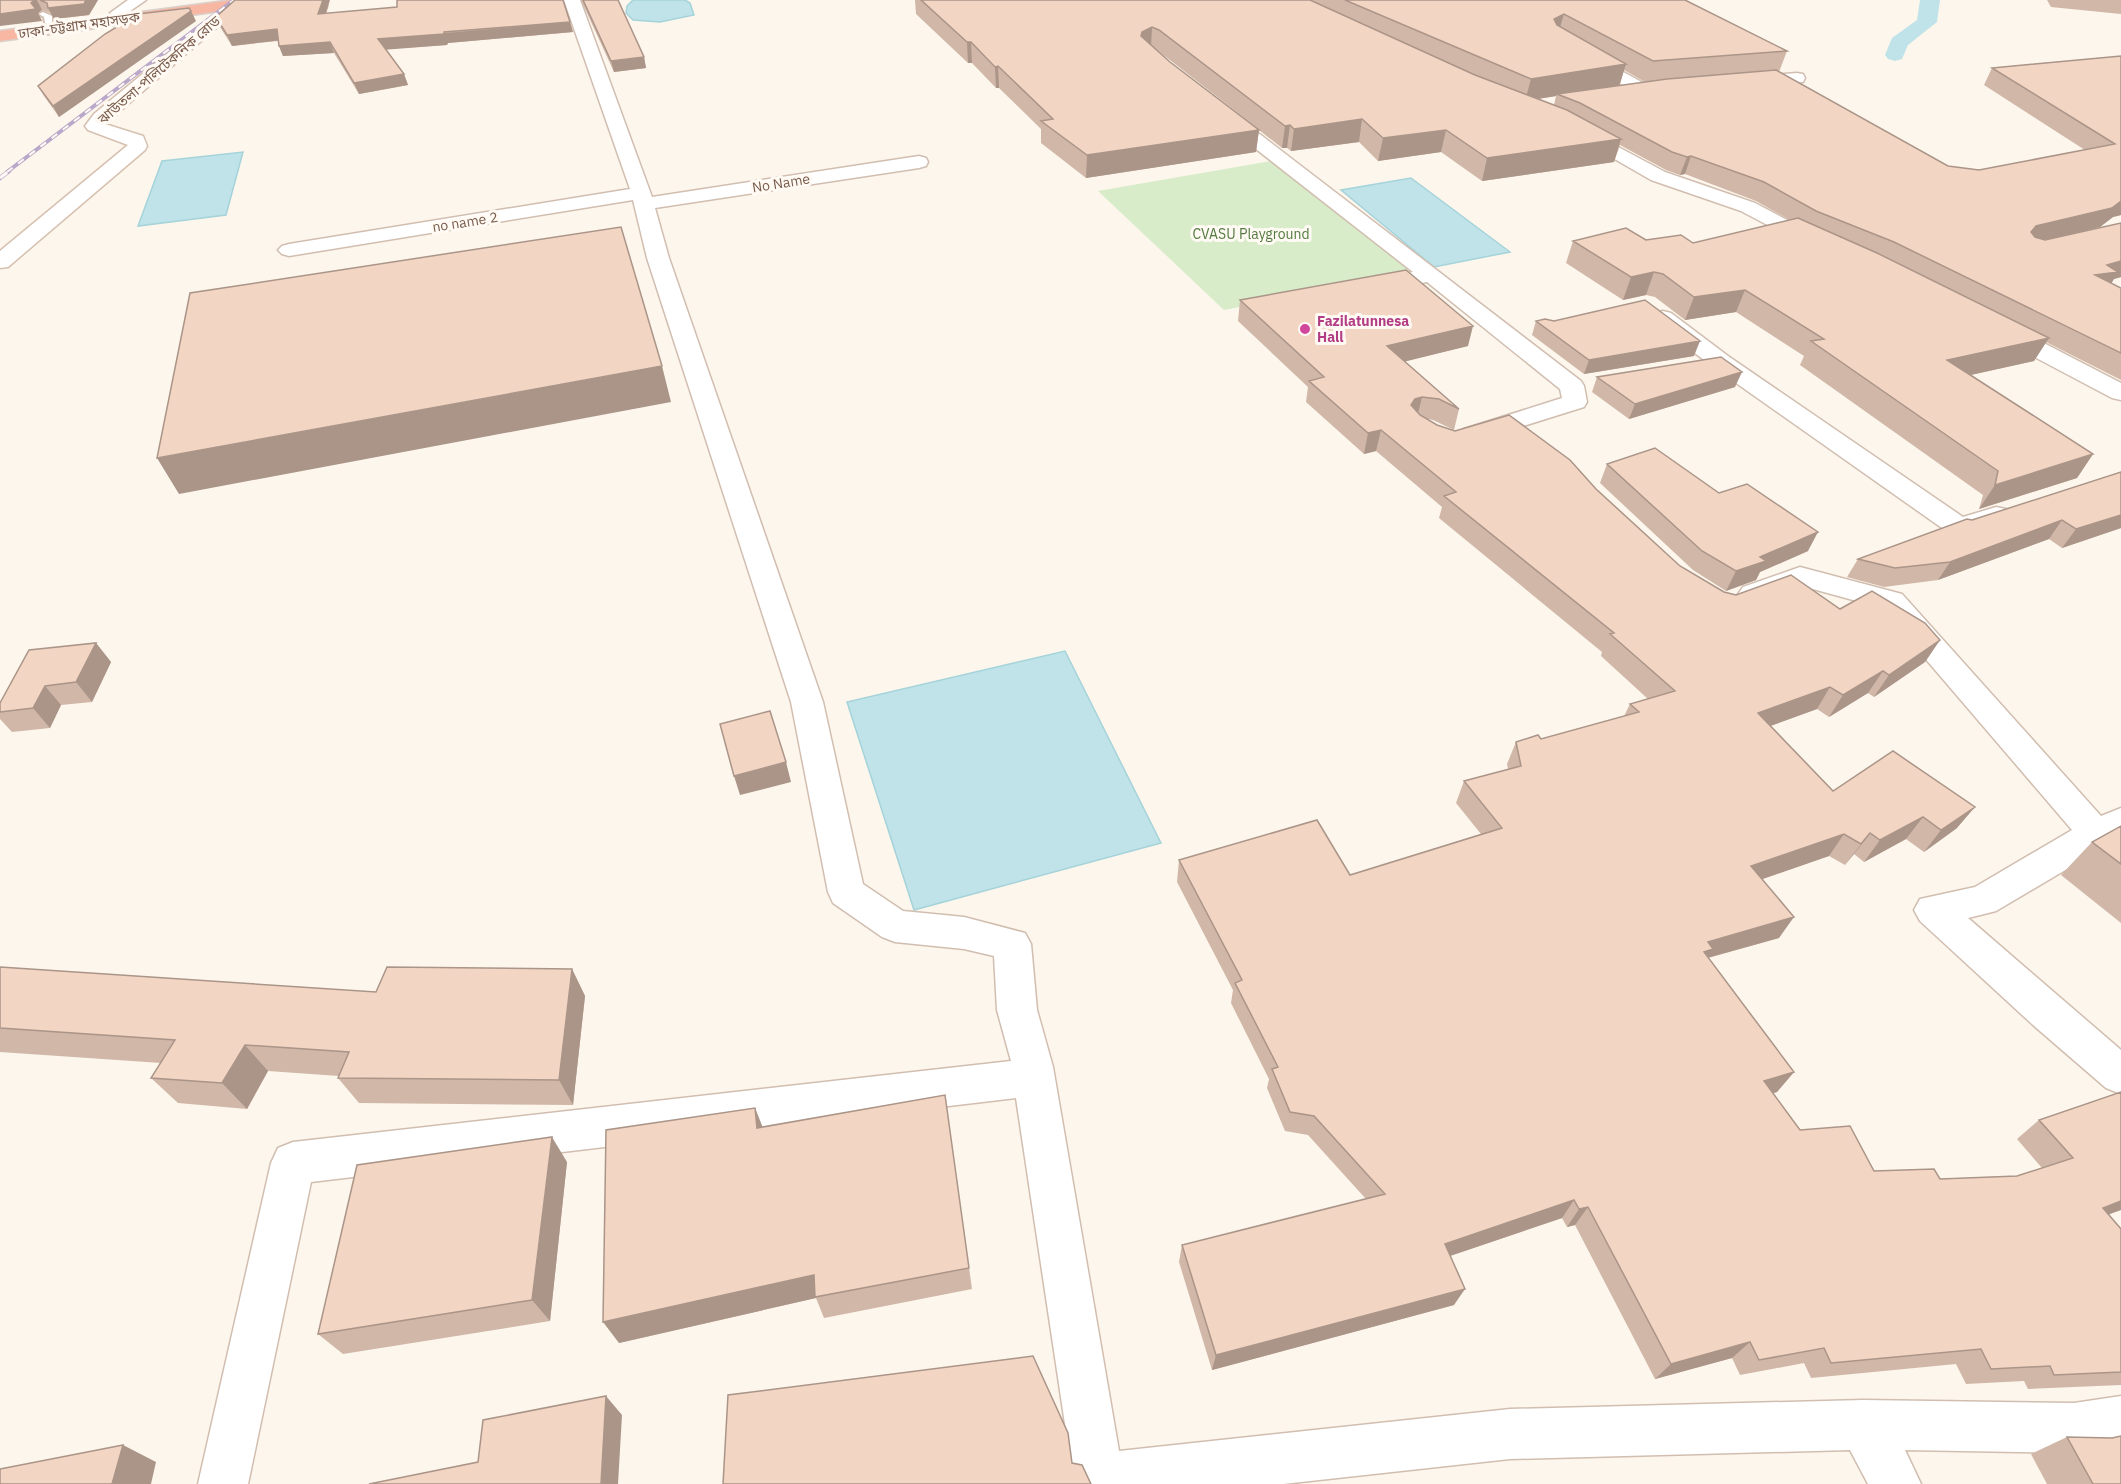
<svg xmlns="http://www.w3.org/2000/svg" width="2121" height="1484" viewBox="0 0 2121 1484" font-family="'IBM Plex Sans','Noto Sans Bengali',sans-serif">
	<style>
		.green { fill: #d8ecc9 }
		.water { fill: #bfe3e8; stroke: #a5d3da; stroke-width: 1.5 }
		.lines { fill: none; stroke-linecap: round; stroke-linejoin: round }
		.canal { fill: #bfe3e8; fill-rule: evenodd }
		.lane-casing { stroke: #d1beb0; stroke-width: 4 }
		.street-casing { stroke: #d1beb0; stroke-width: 3 }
		.secondary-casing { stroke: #d6c0b0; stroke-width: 3 }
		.highway-casing { stroke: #dad1cd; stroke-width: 3 }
		.lane { fill: #fff; fill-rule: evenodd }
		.street { fill: #fff; fill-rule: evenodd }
		.secondary { fill: #fff; fill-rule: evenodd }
		.highway { fill: #f7b7a3; fill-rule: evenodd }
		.rail-far1-casing { stroke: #b9a8c9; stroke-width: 4 }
		.rail-casing { stroke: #b9a8c9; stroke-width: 4.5 }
		.rail-far1 { stroke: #fffaf3; stroke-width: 2; stroke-dasharray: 7; stroke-linecap: butt }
		.rail { stroke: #fffaf3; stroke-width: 3; stroke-dasharray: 9; stroke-linecap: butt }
		.wall { fill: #d1b7a8; fill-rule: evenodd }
		.shaded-wall { fill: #aa9588 }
		.building { fill: #f3d5c3; stroke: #aa9588; stroke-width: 1.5 }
		.hotel-dot { fill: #d1479c; stroke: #fffaf3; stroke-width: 2 }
		.labels { text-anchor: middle; stroke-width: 6; stroke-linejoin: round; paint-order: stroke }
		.far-street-label { font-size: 14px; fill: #7a5c4d; stroke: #fffaf3 }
		.far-park-label { font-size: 14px; fill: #537a41; stroke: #fffaf3 }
		.far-hotel-label { font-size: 14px; font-weight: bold; fill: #b23c85; stroke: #fffaf3; text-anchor: start }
	</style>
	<rect width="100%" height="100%" fill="#fdf6ec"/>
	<path class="green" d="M1271 161 1415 272 1224 310 1098 191Z"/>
	<path class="water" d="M633 0H685L690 3 694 15 660 22 633 20 626 13 627 6Z
		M243 152 226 215 138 226 162 161Z
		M1411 178 1510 252 1434 267 1341 190Z
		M1065 651 1161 843 914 910 847 702Z"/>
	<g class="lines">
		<path class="canal" d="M1920 0H1940L1937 22 1908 45 1902 59 1895 61 1888 59 1885 55 1892 38 1917 20Z"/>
		<g class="lane-casing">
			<path id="lane" d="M43 12 52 16V25L45 23 44 17 39 14Z"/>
		</g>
		<g class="street-casing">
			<path id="street" d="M128 0H146L123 16H113L110 13Z
				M564 0H580L652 197 919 156 926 158 928 162 926 166 919 168 655 208 669 258 823 702 863 884 903 911 964 917 1025 933 1031 944 1037 1010 1053 1067 1119 1451 1510 1409 1863 1400 2074 1403 2121 1396V1446L2074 1453 1905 1450 1921 1484H1868L1850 1450 1510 1459 1283 1484H1074L1016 1098 311 1182 248 1484H198L271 1163 278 1148 293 1142 1011 1061 997 1010 994 956 964 949 895 942 882 937 833 903 828 892 791 702 647 258 633 200 289 256 282 254 278 250 282 246 289 244 630 189Z
				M1583 50 1647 85 1650 89 1647 93H1635L1577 58 1575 55Z
				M1797 73 1803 74 1805 78 1803 82 1745 87 1739 86 1736 82 1739 78 1745 77Z
				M1221 108 1227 109 1581 381 1584 386 1587 402 1584 407 1482 439 1473 442 1464 439 1460 434 1464 429 1562 398 1560 389 1427 282 1373 293 1365 291 1362 286 1365 281 1413 272 1215 117 1212 113 1215 109Z
				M1579 126 1665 172 1755 203 1823 239 1826 243 1823 247 1816 249 1809 247 1741 211 1651 180 1573 135 1570 131 1573 127Z
				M1663 311 1671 313 1728 356 1963 517 1996 507 2006 509 2010 515C2004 523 1970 536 1959 536 1956 536 1952 534 1949 533L1712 366 1655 323 1652 318 1655 313Z
				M2001 323 2009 325 2121 383V400L2112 398 1993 335 1989 330 1993 325Z
				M1800 567 1902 594 2101 816 2121 808V837L1996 911 1968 918 2121 1050V1094L2106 1088 2033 1025 1920 921 1914 910 1920 899 1975 887 2072 830 1882 608 1802 586 1753 604 1743 601 1738 594 1743 587Z"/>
		</g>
		<g class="secondary-casing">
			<path id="secondary" d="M231 1H241L244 4 105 124 143 136 147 146 145 150 8 267 0 268V251L128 145 88 130 85 126 94 114Z"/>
		</g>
		<g class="highway-casing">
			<path id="highway" d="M232 0H273L265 5 0 41V31Z"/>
		</g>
		<use href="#lane" class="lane"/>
		<use href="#street" class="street"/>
		<use href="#secondary" class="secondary"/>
		<use href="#highway" class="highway"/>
		<g class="rail-far1-casing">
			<path id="rail-far1" d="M7 172 234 0"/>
		</g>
		<g class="rail-casing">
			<path id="rail" d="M0 178 9 171"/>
		</g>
		<use href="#rail-far1" class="rail-far1"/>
		<use href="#rail" class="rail"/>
	</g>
	<path class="wall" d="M0 0H98L89 15 54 19 51 13 42 10 38 13 42 21Z
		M581 0H618L644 57 646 68 614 72Z
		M915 0H1685L1787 51 1779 72 1948 166 1979 170 2085 150 1984 85 1992 68 2121 56V215L2113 217 2100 227 2062 236 2121 223V277L2114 279 2111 283 2121 288V380L2046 342 2034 361 1971 375 2093 454 2077 478 1979 509 1983 495 1800 365 1804 356 1736 312 1685 320 1655 297 1646 295 1623 300 1566 263 1573 241 1646 240 1693 243 1790 220 1756 201 1685 174 1680 175 1666 170 1620 145 1614 162 1482 181 1441 152 1378 161 1359 142 1291 151 1287 148H1282L1259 130 1256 152 1086 178 1041 143V129L999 88H996L972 63H968L916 14ZM1156 50H1157L1256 127 1170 62ZM1624 70 1645 82 1620 85ZM1556 96 1554 105 1538 99Z
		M2047 0H2121V14L2051 7Z
		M329 5 326 14 570 22 573 32 448 43 447 45 386 49 404 74 408 85 359 94 334 53 283 56 279 46 278 41 232 46 220 27 216 17Z
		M196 21 59 117 44 96 38 86Z
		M1240 300 1468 346 1405 361 1459 409 1454 430 1433 420 1428 419 1437 425 1596 489 1680 566 1724 592 1736 595 1840 609 1940 640 1925 662 1874 697 1868 693 1829 717 1817 709 1770 726 1833 791 1957 828 1924 852 1906 839 1864 862 1854 854 1845 865 1829 856 1762 879 1779 938 1708 958 1794 1072 1777 1092 1773 1093 1800 1130 1874 1171 1940 1179 2017 1176 2042 1168 2017 1139 2039 1120 2121 1092V1210L2108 1214 2121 1229V1385L2028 1389 2024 1381 1966 1384 1956 1364 1811 1378 1804 1363 1740 1375 1732 1358 1655 1379 1575 1225 1567 1227 1562 1218 1450 1256 1454 1305 1212 1370 1179 1262 1182 1245 1366 1199 1308 1135 1285 1131 1267 1088 1269 1079 1231 1003 1233 990 1177 882 1179 860 1350 875 1481 834 1456 803 1464 781 1508 769 1507 764 1516 742 1541 739 1624 716 1630 704 1648 699 1601 656 1602 652 1439 518 1442 507 1376 451 1364 454 1306 402 1308 387 1238 321Z
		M1536 321H1554L1694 356 1584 374 1532 335Z
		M1597 377 1735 387 1629 419 1592 392Z
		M1607 464 1719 493 1808 551 1760 572 1756 580 1726 591 1693 570 1600 483Z
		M2121 472V528L2062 548 2049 539 1938 580 1884 587 1847 577 1858 559 1972 520Z
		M96 643 111 662 92 702 61 705 50 728 12 732 0 719V703Z
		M2121 826V923L2061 875 2092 842Z
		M0 967 376 992 572 969 585 996 573 1105 359 1103 338 1078 339 1076 268 1071 247 1109 178 1103 151 1078 161 1063 0 1052Z
		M945 1095 972 1289 824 1318 816 1298 619 1343 755 1108 762 1127Z
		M567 1162 550 1321 343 1354 318 1334Z
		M2067 1437 2112 1438 2121 1484H2047L2031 1454Z"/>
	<path class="shaded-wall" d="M35 0H37L42 10 38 13 42 21 0 26V14L31 3Z
		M86 0H98L89 15 54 19 48 8Z
		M323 0H330L322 25 318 14Z
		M191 11 196 21 59 117 53 106Z
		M1564 14 1558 34 1554 19Z
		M570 22 573 32 448 43 447 45 382 50 378 39Z
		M1152 27 1151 48 1140 57 1142 32Z
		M277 29 282 40 232 46 227 35Z
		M330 42 334 53 283 56 279 46Z
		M967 42H971L972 63H968Z
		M644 57 646 68 614 72 611 61Z
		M1626 64 1619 86 1557 94 1556 96 1525 101 1531 79Z
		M998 66 999 88H996L995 67Z
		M404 74 408 85 359 94 354 83Z
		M1362 119 1359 142 1291 151 1294 129Z
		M1290 125 1287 148H1282L1285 126Z
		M1259 130 1256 152 1086 178 1087 155Z
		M1446 130 1441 152 1378 161 1383 138Z
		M1621 139 1614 162 1482 181 1487 158Z
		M1691 156 1685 174 1680 175 1687 157Z
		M2121 201V215L2113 217 2100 227 2025 245 2031 232 2036 226Z
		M2121 261V277L2114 279 2106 292 2095 275 2107 265Z
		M1654 272 1646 295 1623 300 1631 277Z
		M1745 290 1736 312 1685 320 1694 297Z
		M1473 326 1468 346 1383 367 1387 346Z
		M2049 338 2034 361 1934 383 1947 360Z
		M1700 341 1694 356 1584 374 1589 360Z
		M662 366 671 402 179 494 157 458Z
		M1742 372 1735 387 1629 419 1635 404Z
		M1422 397 1417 418 1411 405 1415 399Z
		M1381 430 1376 451 1364 454 1368 433Z
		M2093 454 2077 478 1979 509 1995 485Z
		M2121 515V528L2062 548 2076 529Z
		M2062 520 2049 539 1938 580 1950 562Z
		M1818 532 1808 551 1760 572 1756 580 1726 591 1736 571 1760 557Z
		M1940 640 1925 662 1874 697 1889 675Z
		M96 643 111 662 92 702 76 682Z
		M1883 671 1868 693 1829 717 1843 695Z
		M45 686 61 705 50 728 33 708Z
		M1830 687 1817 709 1746 735 1758 713Z
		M786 762 791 782 740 795 734 776Z
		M1975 807 1957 828 1924 852 1941 830Z
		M1923 817 1906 839 1864 862 1880 840Z
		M1870 833 1854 854 1845 865 1861 844Z
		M1844 834 1829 856 1737 888 1751 866Z
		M1794 917 1779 938 1707 958 1690 973 1708 942Z
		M572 969 585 996 573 1105 559 1080Z
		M245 1045 268 1071 247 1109 222 1083Z
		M1794 1072 1777 1092 1748 1100 1764 1081Z
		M755 1108 765 1133 757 1128Z
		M552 1137 567 1162 550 1321 532 1300Z
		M1574 1200 1562 1218 1435 1261 1445 1244Z
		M2121 1201V1210L2077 1226 2103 1208Z
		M1588 1207 1575 1225 1567 1227 1579 1209Z
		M814 1275 816 1298 619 1343 603 1322Z
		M1465 1289 1454 1305 1212 1370 1216 1355Z
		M1750 1342 1732 1358 1655 1379 1671 1364Z
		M606 1396 622 1415 618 1484H601Z
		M123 1445 156 1462 151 1484H112Z"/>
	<path class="building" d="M0 0H35L31 3 36 9 0 14Z
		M40 0H86L84 4 48 8 47 3Z
		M235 0H323L318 14 397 7V0H563L570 22 444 32V34L378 39 404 74 354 83 330 42 279 46 277 29 227 35 216 17Z
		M583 0H618L644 57 611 61Z
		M921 0H1310L1475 75 1567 110 1621 139 1487 158 1446 130 1383 138 1362 119 1294 129 1290 125 1285 126 1159 30 1152 27 1142 32 1141 36 1170 62 1259 130 1087 155 1041 121 1053 119 998 66 995 67 971 42H967Z
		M1345 0H1685L1787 51 1653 61 1564 14 1554 19 1557 25 1626 64 1531 79Z
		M189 8 191 11 53 106 38 86 105 34 138 14Z
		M2121 56V201L2112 208 2036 226 2031 232 2035 237 2045 240 2121 223V261L2107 265 2118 272 2095 275 2121 288V353L1894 242 1816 211 1764 182 1691 156 1687 157 1672 152 1580 103 1557 94 1667 79 1776 70 1948 166 1979 170 2115 144 1992 68Z
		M1798 218 1877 253 2049 338 1947 360 2093 454 1995 485 1998 471 1811 341 1824 339 1745 290 1694 297 1663 274 1654 272 1631 277 1573 241 1626 228 1646 240 1681 235 1693 243Z
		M621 227 662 366 157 458 190 293Z
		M1406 270 1473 326 1387 346 1459 409 1439 399 1422 397 1415 399 1411 405 1420 415 1437 425 1455 431 1509 415 1570 460 1596 489 1680 566 1724 592 1736 595 1791 575 1840 609 1872 591 1925 623 1940 640 1889 675 1883 671 1843 695 1830 687 1758 713 1833 791 1893 751 1975 807 1941 830 1923 817 1880 840 1870 833 1861 844 1844 834 1751 866 1794 917 1708 942 1713 949 1704 952 1794 1072 1764 1081 1800 1130 1850 1126 1874 1171 1934 1169 1940 1179 2017 1176 2073 1158 2039 1120 2121 1092V1201L2103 1208 2121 1229V1372L2054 1375 2050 1366 1991 1369 1981 1349 1831 1363 1824 1348 1759 1360 1750 1342 1671 1364 1588 1207 1579 1209 1574 1200 1445 1244 1465 1289 1216 1355 1182 1245 1385 1194 1314 1116 1290 1112 1272 1069 1278 1067 1235 983 1242 980 1179 860 1317 820 1350 875 1502 828 1464 781 1521 766 1516 742 1538 735 1541 739 1639 712 1630 704 1675 691 1610 634 1614 633 1444 496 1456 492 1381 430 1368 433 1309 381 1324 377 1240 300Z
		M1645 300 1700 341 1589 360 1536 321 1545 319 1554 321Z
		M1721 357 1742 372 1635 404 1597 377Z
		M1655 448 1719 493 1747 484 1818 532 1760 557 1766 561 1736 571 1702 551 1607 464Z
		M2121 472V515L2076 529 2062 520 1950 562 1895 568 1858 559 1967 519 1972 520Z
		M96 643 76 682 45 686 33 708 0 712V703L29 650Z
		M770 711 786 762 734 776 720 724Z
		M2121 826V864L2092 842Z
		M0 967 376 992 387 967 572 969 559 1080 338 1078 349 1052 245 1045 222 1083 151 1078 175 1040 0 1028Z
		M945 1095 969 1268 815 1297 814 1275 603 1322 606 1130 755 1108 757 1128Z
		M552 1137 532 1300 318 1334 357 1165Z
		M1033 1356 1068 1433 1072 1463 1082 1465 1091 1484H723L728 1395Z
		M606 1396 601 1484H369L478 1462 483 1420Z
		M2121 1436V1484H2093L2067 1437 2112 1438Z
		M123 1445 112 1484H0V1469Z"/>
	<circle class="hotel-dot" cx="1305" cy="329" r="6"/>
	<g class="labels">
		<g class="far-street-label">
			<text transform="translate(79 25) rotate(-8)" y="5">ঢাকা-চট্টগ্রাম মহাসড়ক</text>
			<text transform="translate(159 70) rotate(-41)" y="5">ঝাউতলা-পলিটেকনিক রোড</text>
			<text transform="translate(781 183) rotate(-9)" y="5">No Name</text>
			<text transform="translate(465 222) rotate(-9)" y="5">no name 2</text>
		</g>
		<g class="far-park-label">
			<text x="1251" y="239">CVASU Playground</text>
		</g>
		<g class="far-hotel-label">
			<text x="1317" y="326">Fazilatunnesa<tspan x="1317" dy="16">Hall</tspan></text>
		</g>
	</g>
</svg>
